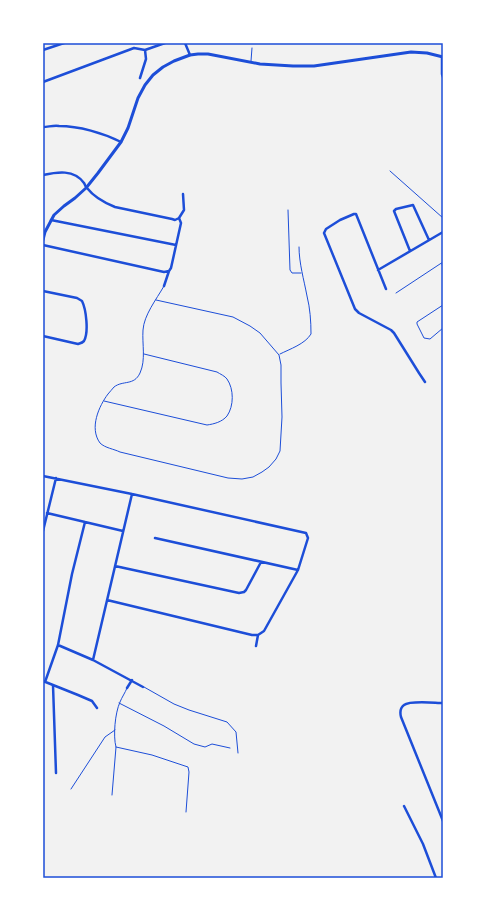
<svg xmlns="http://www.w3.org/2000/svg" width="486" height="921" viewBox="0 0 486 921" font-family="'Roboto Condensed',sans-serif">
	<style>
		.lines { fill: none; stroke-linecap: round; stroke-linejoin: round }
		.service { stroke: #1d4ed8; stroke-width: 1 }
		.minor { stroke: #1d4ed8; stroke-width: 2.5 }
		.tertiary { stroke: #1d4ed8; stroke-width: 3 }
		.neatline { fill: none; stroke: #1d4ed8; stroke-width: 1.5 }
	</style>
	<rect width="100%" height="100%" fill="#f2f2f2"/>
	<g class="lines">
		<path class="service" d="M251 61 252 48
			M390 171 443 218
			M288 210 290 270 292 273H301
			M442 264 443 268
			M396 293 443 262
			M156 300 233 317 250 326 260 333 279 355 281 365V383L282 417 280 451 276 459 269 467 262 472 253 477 242 479 228 478 120 452C114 449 105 448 100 443 89 428 99 406 108 394 110 392 112 389 114 387 123 380 134 386 140 373 146 360 142 344 143 330 144 315 156 300 164 286
			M443 305 417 322V324L424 338 430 339 443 328
			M280 354C290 349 305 344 311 334 311 321 310 308 307 296 304 280 299 263 299 247
			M104 401 207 425C214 424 222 422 227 416 234 406 234 389 227 379 225 376 220 374 217 372L144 354
			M144 687 174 704 189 710 227 722 236 732 238 753
			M119 703 164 726 194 744 205 747 212 744 230 748
			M116 747 152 755 188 767 189 772 186 812
			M71 789 105 737 115 730
			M112 795 116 747C113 736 115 713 120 702 122 697 125 693 127 688"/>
		<path class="minor" d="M185 43 190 55
			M43 50 64 43
			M442 57V74L443 77
			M140 78 146 59 145 50
			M43 82 134 48 145 50 165 43
			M43 127C48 127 54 125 59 126 79 126 103 133 121 142
			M43 175C57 172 74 169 84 183 86 186 84 185 87 188 94 197 105 203 115 207L172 219 175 220 179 218
			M179 218 184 210 183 194
			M51 220 176 245
			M43 245 164 272 169 271
			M410 251 394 211 396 209 413 205 429 240
			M378 270 443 232
			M164 286 169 271 171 268 181 223 179 218
			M386 289 356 214H354L340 220 326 229 324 233 355 309 359 313 391 330 394 333 419 373 425 382
			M43 291 77 298 82 301C86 309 89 332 84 341 82 343 81 343 78 344L43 336
			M43 476 132 494 306 533 308 538 298 570 264 631 258 635H252L107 600
			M47 513 123 531
			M43 531 56 478
			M155 538 298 570
			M115 566 239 593 244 592 246 590 261 562
			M58 645 93 660 143 687
			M256 646 258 635
			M93 660 132 494
			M43 681 78 695 92 701 97 708
			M45 682 58 645 72 574 85 522
			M53 685 56 773
			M127 688 132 680
			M443 703C435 703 410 700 404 705 400 708 400 713 401 717L443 821
			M404 806 423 844 436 878"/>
		<path class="tertiary" d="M43 240 45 232 54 215 64 206 75 198 86 188 98 173 121 142 128 128 138 98 145 85 153 75 163 67 174 61 190 55 198 54H208L260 64 293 66H314L411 52 427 53 443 57"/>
	</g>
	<rect width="486" height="921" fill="none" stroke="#ffffff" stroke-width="88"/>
	<rect x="44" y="44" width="398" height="833" class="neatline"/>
</svg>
